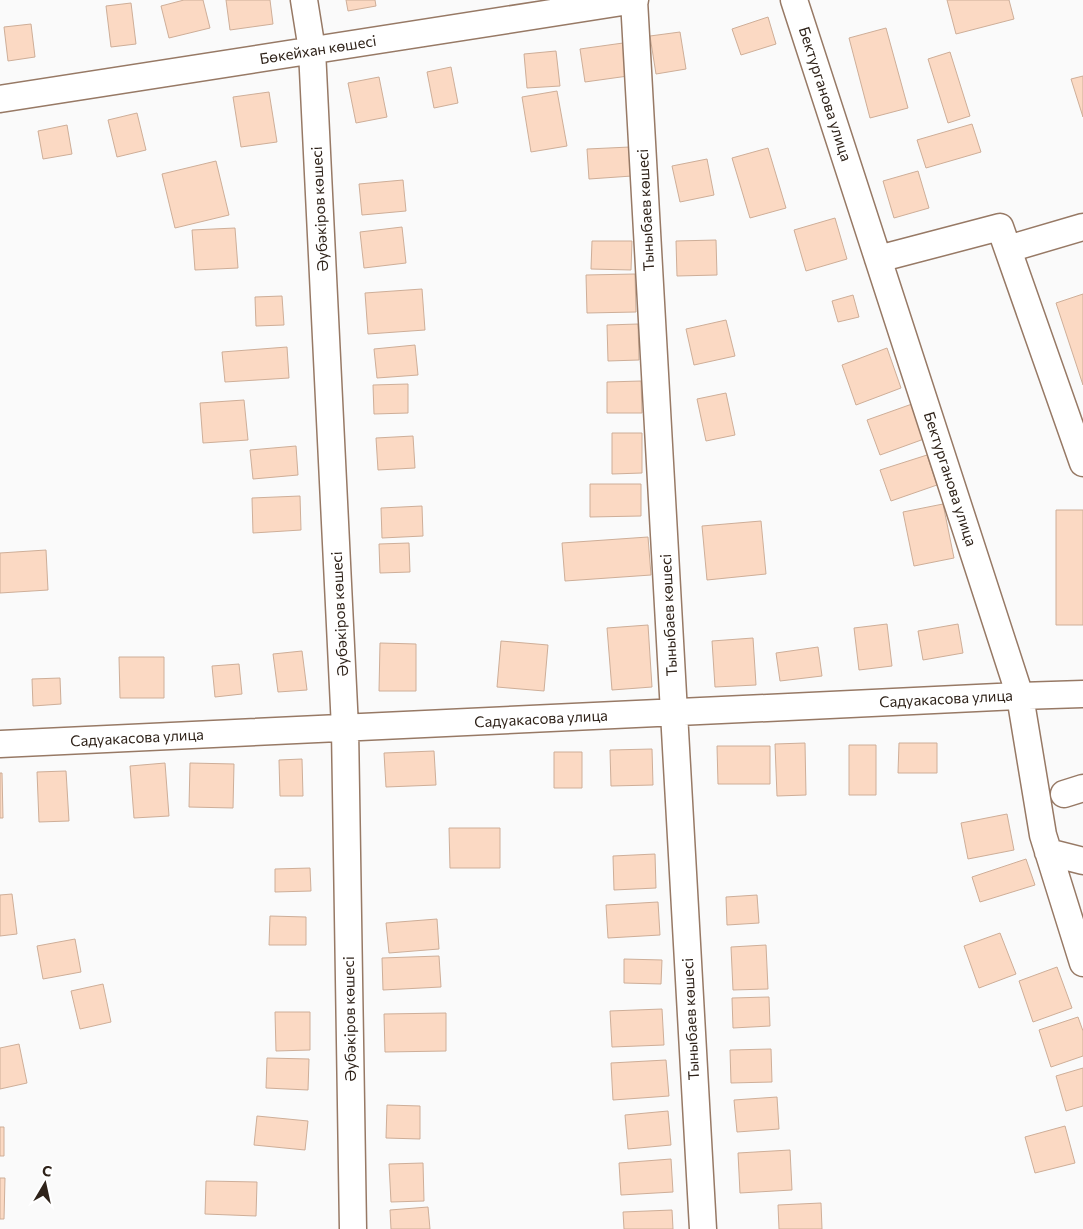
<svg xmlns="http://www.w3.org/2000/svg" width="1083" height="1229" viewBox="0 0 1083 1229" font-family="Commissioner,sans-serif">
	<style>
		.building { fill: #fbd9c3; stroke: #ceae98 }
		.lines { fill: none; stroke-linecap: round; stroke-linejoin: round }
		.minor-casing { stroke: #977965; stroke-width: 29 }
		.minor { stroke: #fff; stroke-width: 26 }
		.labels { text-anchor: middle; stroke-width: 4; stroke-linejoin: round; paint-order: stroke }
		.street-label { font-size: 15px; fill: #2f231a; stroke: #fff }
	</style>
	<rect width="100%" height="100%" fill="#fafafa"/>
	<path class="building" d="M184 0H203L210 28 169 38 161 6Z
		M226 0H270L273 24 230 30Z
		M346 0H375L376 6 348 11Z
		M947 0H1009L1014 19 956 34Z
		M131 3 136 44 111 47 106 6Z
		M768 17 776 44 741 55 732 29Z
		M31 24 35 57 8 61 4 27Z
		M886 28 908 108 870 118 849 38Z
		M680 32 686 69 656 74 650 36Z
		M623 43 628 76 585 82 580 49Z
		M556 51 560 86 527 88 524 54Z
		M950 52 970 116 948 123 928 59Z
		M451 67 458 103 434 108 427 72Z
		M1083 76V117L1071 79Z
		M379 77 387 117 356 123 348 83Z
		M557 91 567 146 531 152 522 97Z
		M269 92 277 142 241 147 233 97Z
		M137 113 146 150 117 157 108 120Z
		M972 124 981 152 926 168 917 140Z
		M67 125 72 154 43 159 38 131Z
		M630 147 632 176 589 179 587 149Z
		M768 148 786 208 750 218 732 158Z
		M707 159 714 195 680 202 672 166Z
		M216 161 229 215 175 228 162 174Z
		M918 171 929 208 894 218 883 181Z
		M403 180 406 211 362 215 359 184Z
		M835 218 847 259 806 271 794 230Z
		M402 227 406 263 364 268 360 232Z
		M235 228 238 268 195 270 192 230Z
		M716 240 717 275 677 276 676 241Z
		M592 241H632L631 270 591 269Z
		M635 274 636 312 587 313 586 275Z
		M422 289 425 330 368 334 365 293Z
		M1083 294V385L1056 303Z
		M853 295 859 317 838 322 832 301Z
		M282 296 284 325 256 326 255 297Z
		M726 320 735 356 694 365 686 329Z
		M638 324 639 360 608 361 607 325Z
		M415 345 418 375 377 378 374 349Z
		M287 347 289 378 225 382 222 352Z
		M887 348 901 388 856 405 842 365Z
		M641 381 642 413H607V382Z
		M408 384V413L374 414 373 385Z
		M726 393 735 435 706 441 697 399Z
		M244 400 248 440 203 443 200 403Z
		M912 404 924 439 880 455 867 420Z
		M612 433H642V473L612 474Z
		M413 436 415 468 378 470 376 438Z
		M296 446 298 475 253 479 250 450Z
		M927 455 937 485 891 501 880 470Z
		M590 484H641V516L590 517Z
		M300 496 301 530 253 533 252 498Z
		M943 504 954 558 914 566 903 512Z
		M422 506 423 536 382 538 381 508Z
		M1056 510H1083V625H1056Z
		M761 521 766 574 707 580 702 526Z
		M648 537 651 575 565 581 562 543Z
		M409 543 410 572 380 573 379 544Z
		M46 550 48 590 0 593V553Z
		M887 624 892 666 859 670 854 628Z
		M958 624 963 653 923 660 918 631Z
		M648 625 652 687 612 690 607 628Z
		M753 638 756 685 715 687 712 641Z
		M501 641 548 645 544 691 497 687Z
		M380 643 416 644V691H379Z
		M818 647 822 676 780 681 776 653Z
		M302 651 307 690 278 692 273 654Z
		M119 657H164V698H120Z
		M239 664 242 694 215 697 212 666Z
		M60 678 61 704 33 706 32 679Z
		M805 743 806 795 777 796 775 744Z
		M899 743H937V773H898Z
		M849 745H876V795H849Z
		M717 746H770V784H718Z
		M652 749 653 785 611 786 610 750Z
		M434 751 436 785 386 787 384 753Z
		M554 752H582V788H554Z
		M302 759 303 796H280L279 760Z
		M165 763 169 816 134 818 130 766Z
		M190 763 234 764 233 808 189 807Z
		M66 771 69 821 39 822 37 772Z
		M0 773H2L3 818H0Z
		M1007 814 1014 850 968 859 961 823Z
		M449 828H500V868H450Z
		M655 854 656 888 614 890 613 856Z
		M1026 859 1035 885 980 902 972 877Z
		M310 868 311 891 275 892V869Z
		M12 894 17 934 0 936V895Z
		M757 895 759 923 727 925 726 897Z
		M658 902 660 935 608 938 606 905Z
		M270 916 306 917V945H269Z
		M437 919 439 949 389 953 386 923Z
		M1000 933 1016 974 979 988 964 946Z
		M75 939 81 972 43 979 37 946Z
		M766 945 768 989 733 990 731 947Z
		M439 956 441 987 383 990 382 958Z
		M624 959 662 960 661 984 624 983Z
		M1057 967 1072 1008 1033 1022 1019 981Z
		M103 984 111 1022 80 1029 71 991Z
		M769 997 770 1026 733 1028 732 998Z
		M662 1009 664 1045 612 1047 610 1011Z
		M275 1012H310V1050L276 1051Z
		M446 1013V1051L385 1052 384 1014Z
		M1078 1017 1083 1031V1056L1051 1067 1039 1030Z
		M19 1044 27 1083 0 1089V1048Z
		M771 1049 772 1082 731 1083 730 1050Z
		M267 1058 309 1059 308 1090 266 1088Z
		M666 1060 669 1096 613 1100 611 1063Z
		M1083 1068V1106L1066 1111 1056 1076Z
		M777 1097 779 1129 737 1132 734 1100Z
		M387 1105 420 1106V1139L386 1138Z
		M668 1111 671 1145 628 1149 625 1115Z
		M257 1116 308 1121 305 1150 254 1145Z
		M1065 1126 1075 1163 1035 1173 1025 1137Z
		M0 1127H4V1156H0Z
		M790 1150 792 1190 740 1193 738 1153Z
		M671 1159 673 1192 621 1195 619 1163Z
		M423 1163 424 1201 391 1202 389 1164Z
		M0 1178H5L4 1219H0Z
		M206 1181 257 1182 256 1216 205 1214Z
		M821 1203 822 1229H779L778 1205Z
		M428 1207 430 1229H391L390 1210Z
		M672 1210 673 1229H624L623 1212Z"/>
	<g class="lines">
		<g class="minor-casing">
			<path id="minor" d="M304 0 312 50 345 728 353 1229
				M634 0 703 1229
				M794 0 1020 696 1043 835 1083 963
				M0 99 635 0
				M1008 249 1083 227
				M878 259 1000 227 1083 463
				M0 744 1020 696 1083 694
				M1064 794 1083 788
				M1048 852 1083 861"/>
		</g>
		<use href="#minor" class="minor"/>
	</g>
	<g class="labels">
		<g class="street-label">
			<text transform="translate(318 50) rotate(-9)" y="5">Бөкейхан көшесі</text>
			<text transform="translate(825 94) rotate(72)" y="5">Бектурганова улица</text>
			<text transform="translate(320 209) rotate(-93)" y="5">Әубәкіров көшесі</text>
			<text transform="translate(646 210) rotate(-93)" y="5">Тыныбаев көшесі</text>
			<text transform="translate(950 479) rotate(72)" y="5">Бектурганова улица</text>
			<text transform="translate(340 614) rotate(-93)" y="5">Әубәкіров көшесі</text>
			<text transform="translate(669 615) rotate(-93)" y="5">Тыныбаев көшесі</text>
			<text transform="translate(946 699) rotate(-3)" y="5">Садуакасова улица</text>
			<text transform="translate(541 719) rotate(-3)" y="5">Садуакасова улица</text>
			<text transform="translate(137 738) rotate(-3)" y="5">Садуакасова улица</text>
			<text transform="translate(350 1019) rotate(-91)" y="5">Әубәкіров көшесі</text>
			<text transform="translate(691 1019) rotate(-93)" y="5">Тыныбаев көшесі</text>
		</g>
	</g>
	<g transform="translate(45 1184) rotate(9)" stroke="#ffffff" stroke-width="4" paint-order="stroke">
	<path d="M0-4L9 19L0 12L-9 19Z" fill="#2f231a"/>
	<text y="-8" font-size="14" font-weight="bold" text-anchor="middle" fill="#2f231a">С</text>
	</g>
</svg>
